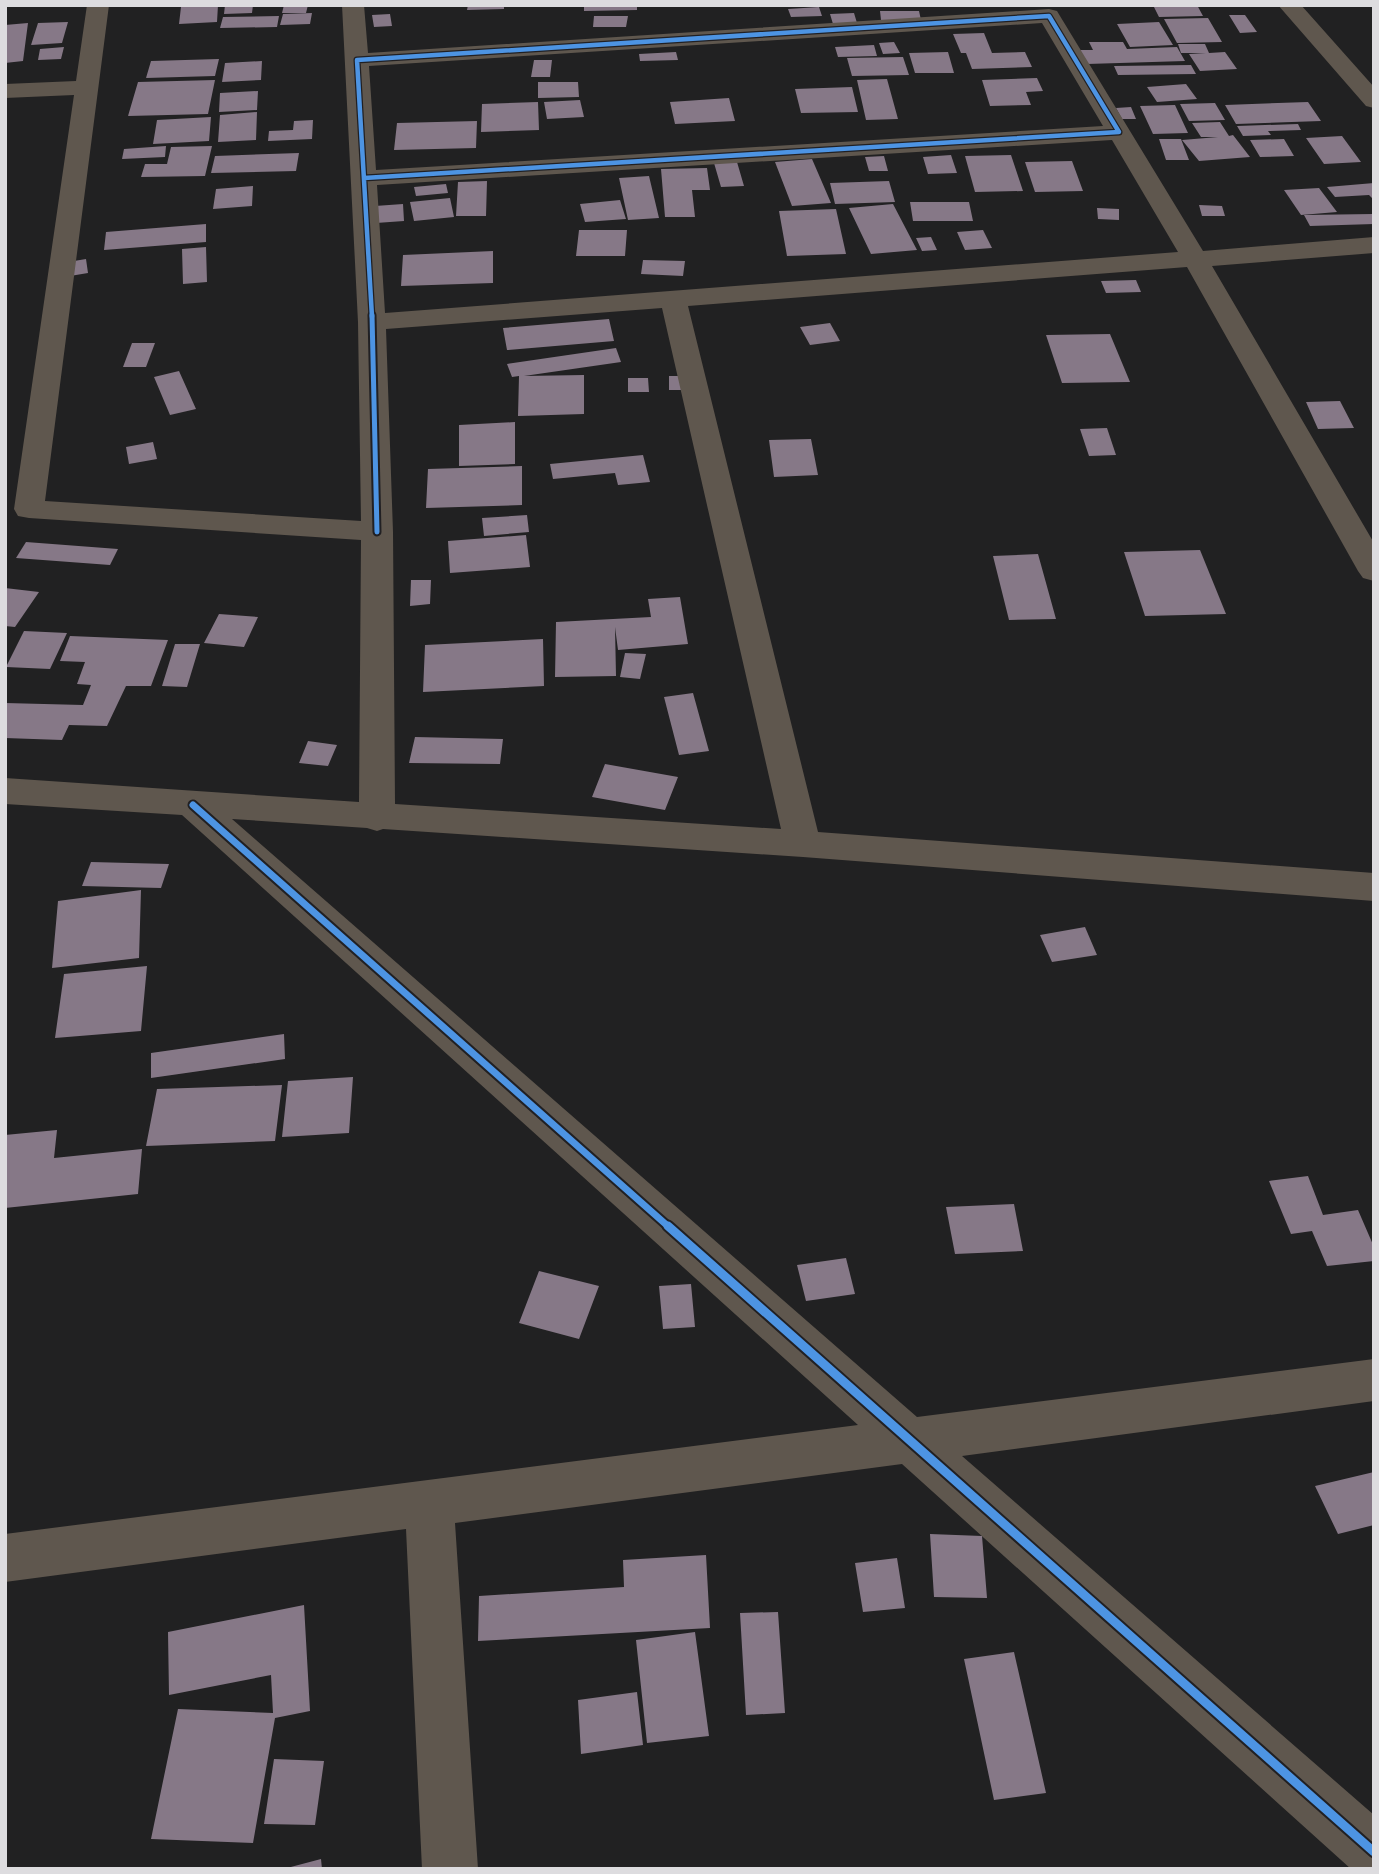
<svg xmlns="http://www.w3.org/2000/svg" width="1379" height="1874" viewBox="0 0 1379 1874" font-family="'Fira Sans Condensed',sans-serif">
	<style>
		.building { fill: #867887 }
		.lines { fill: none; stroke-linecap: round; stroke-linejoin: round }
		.minor { fill: #5f574e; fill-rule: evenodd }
		.cycleway-far3-casing { stroke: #212023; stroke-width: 7 }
		.cycleway-far2-casing { stroke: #212023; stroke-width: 9 }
		.cycleway-far1-casing { stroke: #212023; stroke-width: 11 }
		.cycleway-casing { stroke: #212023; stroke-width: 13 }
		.cycleway-far3 { stroke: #4d94e3; stroke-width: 4.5 }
		.cycleway-far2 { stroke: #4d94e3; stroke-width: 5 }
		.cycleway-far1 { stroke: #4d94e3; stroke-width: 7 }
		.cycleway { stroke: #4d94e3; stroke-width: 9 }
	</style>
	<rect width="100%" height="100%" fill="#212122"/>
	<path class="building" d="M218 5 217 22 179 24 181 7Z
		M225 5H253L252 13 224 14Z
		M284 5H308L306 13H282Z
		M468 5H504V9L467 10Z
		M584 5H637V10L584 11Z
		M1153 5H1197L1203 16 1159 17Z
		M819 7 822 16 791 17 788 9Z
		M880 11H919L921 20H881Z
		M312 13 310 24 280 25 283 14Z
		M854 13 857 23 833 24 830 14Z
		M390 14 392 26 374 27 372 15Z
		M1229 15H1245L1257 32 1240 33Z
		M279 16 277 27 220 28 223 17Z
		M594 16H628L626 27H593Z
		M1208 18 1222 42 1177 43 1164 19Z
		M68 22 62 43 31 45 38 23Z
		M1159 22 1173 45 1130 47 1117 24Z
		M28 23 23 61 5 63V25Z
		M984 33 992 53 1025 52 1032 67 972 69 966 53H961L953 34Z
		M894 42 900 53 883 54 879 43Z
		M1089 42H1123L1127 49 1177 47 1185 61 1087 64 1080 50H1093Z
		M1178 44H1205L1209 53 1225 52 1237 69 1200 71 1189 54 1206 53H1181Z
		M874 45 877 56 838 57 835 47Z
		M64 47 61 59 38 60 40 49Z
		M676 52 678 60 640 61 639 54Z
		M948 52 954 73H915L909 53Z
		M903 57 909 75 852 76 847 58Z
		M219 59 215 76 146 78 151 61Z
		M534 60H552L550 77H531Z
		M262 61 261 80 222 82 225 63Z
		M1191 65 1196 74 1118 75 1114 66Z
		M1037 78 1043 91 1026 92 1031 105 990 106 982 80Z
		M887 79 898 119 866 120 857 80Z
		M215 80 208 114 128 116 138 82Z
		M538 82H578L579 97 538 98Z
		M1186 84 1197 99 1157 102 1147 87Z
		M852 87 858 112 801 113 795 89Z
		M258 91 257 110 219 112 220 93Z
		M729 98 735 121 675 124 670 102Z
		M580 100 584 117 547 119 544 102Z
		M538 102 539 130 481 132 482 104Z
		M1308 102 1321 121 1236 124 1225 105Z
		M1215 103 1225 120 1189 121 1180 104Z
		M1175 105 1188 133 1153 134 1140 106Z
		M1131 107 1136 119H1122L1116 108Z
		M257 112 256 140 218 142 220 115Z
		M211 117 209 141 153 144 157 120Z
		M313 120 312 139 268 141 269 131 293 130 294 121Z
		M477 121 476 148 394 150 397 123Z
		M1220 122 1229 136 1233 135 1250 157 1199 161 1182 140 1218 137H1201L1192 123Z
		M1298 124 1301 130 1268 131 1271 135 1243 136 1237 126Z
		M1342 136 1361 162 1324 164 1306 138Z
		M1159 139H1181L1189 160H1166Z
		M1284 139 1294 156 1260 157 1250 140Z
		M166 146 165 157 122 159 124 149Z
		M212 146 205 176 141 177 145 164H167L171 147Z
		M299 153 296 171 211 173 215 156Z
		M951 155 957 173 928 174 923 157Z
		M1011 155 1023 191 975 192 965 156Z
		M884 156 888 171H869L865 157Z
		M812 159 831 203 792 206 775 162Z
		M1072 161 1083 191 1035 192 1025 162Z
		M737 162 744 186 721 187 714 163Z
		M707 168 710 190H692L695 217H665L661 169Z
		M649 176 659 218 628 220 619 178Z
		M487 181 486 216H456L458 182Z
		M889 181 895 202 835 204 830 183Z
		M1374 183V200L1369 195 1335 197 1327 187Z
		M446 184 448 193 416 196 414 187Z
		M253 186 252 206 213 209 216 189Z
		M1319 188 1337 212 1301 215 1284 190Z
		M450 198 454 217 414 221 410 202Z
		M620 200 626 219 585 222 580 204Z
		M910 202H969L973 221H913Z
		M403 204 404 221 376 223 375 206Z
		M893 204 917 250 871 254 849 208Z
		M1199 205 1222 206 1225 216H1202Z
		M1097 208 1119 209V220L1098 219Z
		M836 209 846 254 787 256 779 211Z
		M1373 214 1374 224 1310 226 1304 215Z
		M206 224V242L104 250 106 232Z
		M579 230H627L625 256H576Z
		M983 230 992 248 965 250 957 232Z
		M931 237 937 250 922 251 916 238Z
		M206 247 207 282 183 284 182 249Z
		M493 251V283L401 286 403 255Z
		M86 259 88 273 58 278 56 264Z
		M643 260 685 261 683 276 641 274Z
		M1136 280 1141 292 1106 293 1101 281Z
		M609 319 614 341 507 350 503 328Z
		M830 323 840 341 810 345 800 327Z
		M1110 334 1130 382 1062 383 1046 335Z
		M132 343H155L146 367H123Z
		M616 348 621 362 524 376 584 375V414L518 416 519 376 512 377 507 364Z
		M179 371 196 409 170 415 154 377Z
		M669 376H694V390H669Z
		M628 378H648L649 392H628Z
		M1340 401 1354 428 1318 429 1306 402Z
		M515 422V464L459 466V425Z
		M1107 428 1116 455 1089 456 1080 429Z
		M811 439 818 475 774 477 769 440Z
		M153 442 157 459 129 464 126 447Z
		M643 455 650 482 618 485 615 473 553 479 550 464Z
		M522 466V505L426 508 428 469Z
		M527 515 529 532 484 536 482 518Z
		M526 535 530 567 450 573 448 541Z
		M26 542 118 549 110 565 16 558Z
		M1200 550 1226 614 1145 616 1124 552Z
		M1038 554 1056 619 1009 620 993 556Z
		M411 580H431L430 604 410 606Z
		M5 588 39 592 15 627 5 626Z
		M680 597 688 644 618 650 615 627 616 676 555 677 556 622 651 617 648 599Z
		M219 614 258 617 244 647 204 643Z
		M24 631 67 633 50 669 6 667Z
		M70 636 168 640 151 686H126L107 726 69 725 62 740 5 738V703L83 705 91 685 77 684 85 662 60 661Z
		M543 639 544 686 423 692 425 645Z
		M175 644H200L187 687 162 686Z
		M625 653 646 654 640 679 620 677Z
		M693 693 709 751 679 755 664 697Z
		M415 737 503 739 500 764 409 763Z
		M308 741 337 745 328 766 299 763Z
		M605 764 678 777 665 810 592 797Z
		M91 862 169 864 161 888 82 886Z
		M141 890 139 958 52 968 58 901Z
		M1085 927 1097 955 1052 962 1040 935Z
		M147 966 141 1031 55 1038 64 974Z
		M284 1034 285 1059 151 1078V1053Z
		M353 1077 349 1133 282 1137 288 1081Z
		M282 1085 275 1141 146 1146 157 1089Z
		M57 1130 54 1158 142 1149 138 1194 5 1208V1135Z
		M1308 1176 1323 1215 1358 1210 1374 1247V1261L1327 1266 1312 1231 1291 1234 1269 1181Z
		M1014 1204 1023 1251 955 1254 946 1207Z
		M846 1258 855 1294 806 1301 797 1265Z
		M539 1271 599 1286 579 1339 519 1323Z
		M691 1284 695 1327 663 1329 659 1286Z
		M1374 1472V1525L1338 1534 1315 1486Z
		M930 1534 982 1536 987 1598 934 1597Z
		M706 1555 710 1628 478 1641 479 1596 624 1587 623 1560Z
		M897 1558 905 1608 863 1612 855 1563Z
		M304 1605 310 1711 275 1718 253 1843 151 1839 178 1709 273 1713 271 1675 169 1695 168 1632Z
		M778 1612 785 1713 746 1715 740 1613Z
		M695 1632 709 1736 647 1743 636 1640Z
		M1014 1652 1046 1793 994 1800 964 1659Z
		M637 1692 643 1745 581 1754 578 1700Z
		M274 1759 324 1761 315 1825 264 1824Z
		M321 1859 322 1869H287V1868Z"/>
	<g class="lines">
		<path class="minor" d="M87 5H109L45 501 361 521 358 322 342 5H364L368 53 1049 9 1057 11 1060 16 1203 251 1374 237V253L1212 266 1374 543V581L1363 578 1358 571 1187 267 688 306 818 832 1374 873V901L803 857 383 829 377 831 367 828 232 819 917 1417 1374 1359V1401L962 1456 1374 1815V1869H1351L902 1464 455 1523 478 1869H422L406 1529 5 1582V1534L858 1425 182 815 5 804V778L359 802 361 540 29 518 18 516 14 509 74 95 5 98V84L76 81ZM1042 23 1103 126 376 170 369 66ZM1112 140 1178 252 385 313 377 185ZM662 308 781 829 395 804 393 532 386 329Z
			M1278 5H1301L1374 87V108L1366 106Z"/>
		<g class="cycleway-far3-casing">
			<path id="cycleway-far3" d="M364 178 1119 132 1049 16 357 60 372 317"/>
		</g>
		<g class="cycleway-far2-casing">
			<path id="cycleway-far2" d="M372 315 377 532"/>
		</g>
		<g class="cycleway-far1-casing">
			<path id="cycleway-far1" d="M193 805 670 1228"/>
		</g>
		<g class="cycleway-casing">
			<path id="cycleway" d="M668 1226 1374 1852"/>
		</g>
		<use href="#cycleway-far3" class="cycleway-far3"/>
		<use href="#cycleway-far2" class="cycleway-far2"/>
		<use href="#cycleway-far1" class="cycleway-far1"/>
		<use href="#cycleway" class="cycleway"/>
	</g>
	<rect width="1379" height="1874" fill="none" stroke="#dddcdf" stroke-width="14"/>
</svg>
